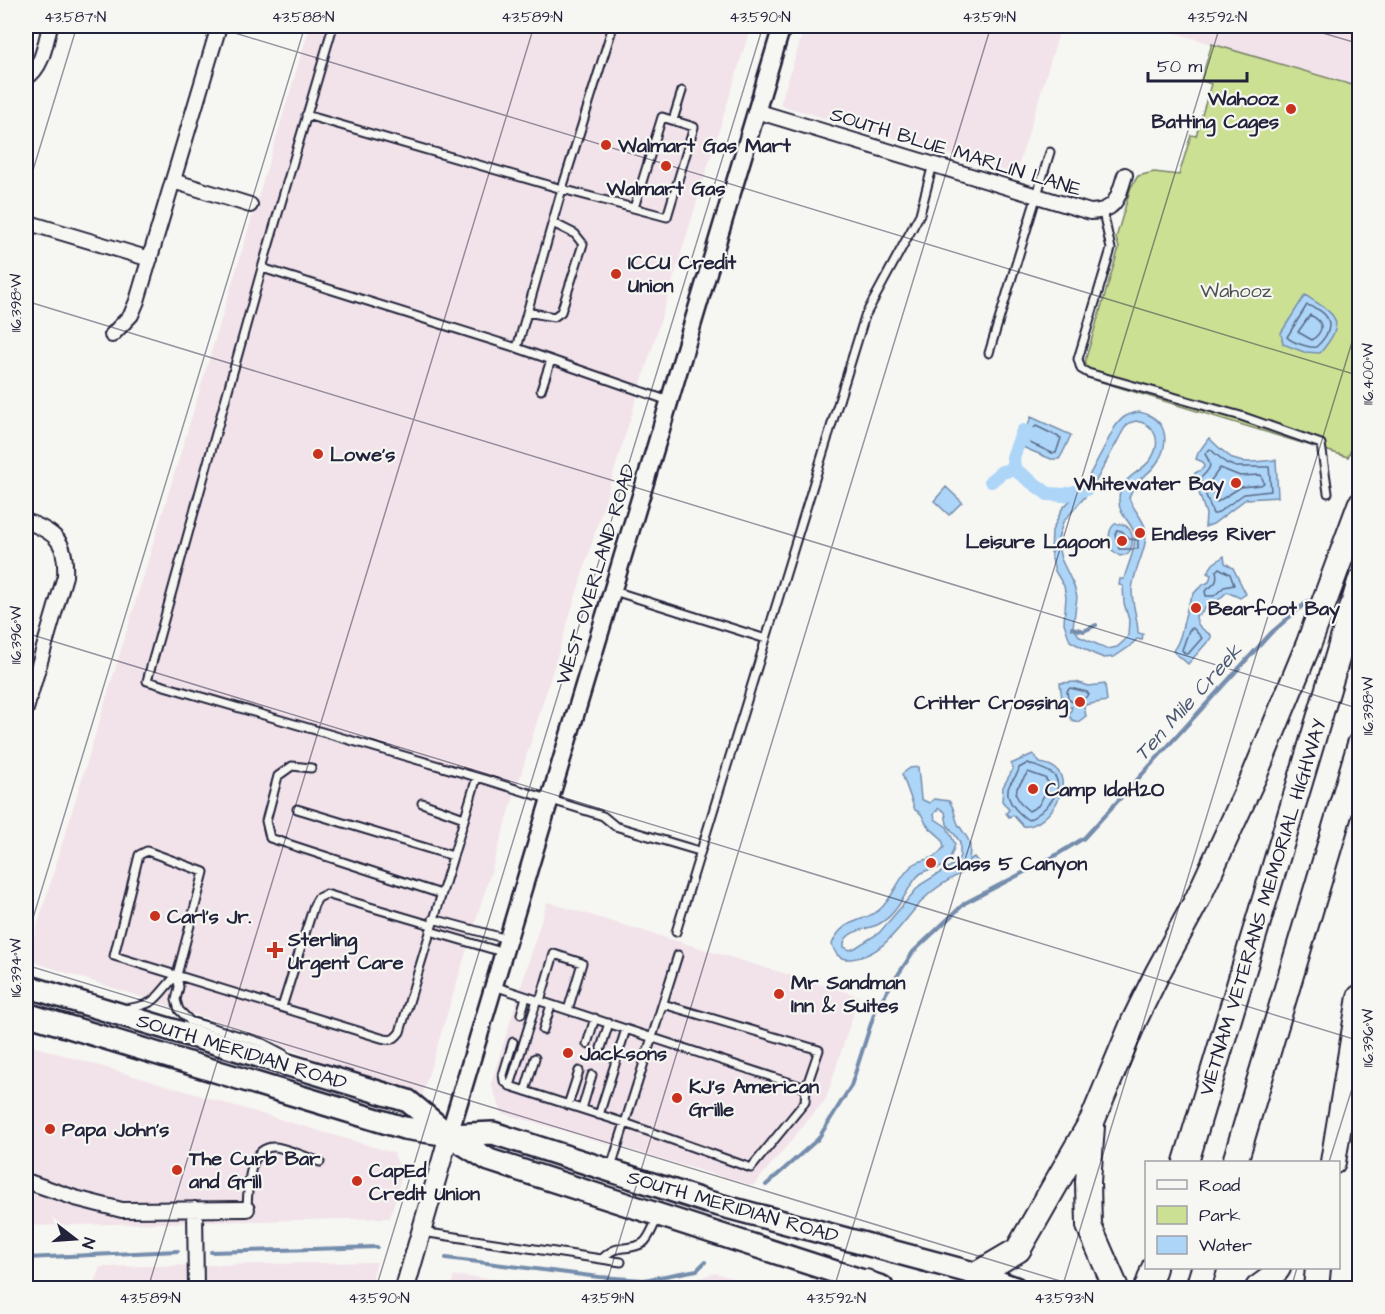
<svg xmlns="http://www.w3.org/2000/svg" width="1385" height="1314" viewBox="0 0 1385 1314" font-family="'Architects Daughter',sans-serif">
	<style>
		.built { fill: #f2e3ea }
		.green { fill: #cce094; stroke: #778168; stroke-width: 1.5 }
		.water { fill: #add5f8; stroke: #758dac; stroke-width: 1.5; fill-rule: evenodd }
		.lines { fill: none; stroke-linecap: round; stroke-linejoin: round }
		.shore { stroke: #5a6a87; stroke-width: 1.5 }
		.stream { stroke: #758dac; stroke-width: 4 }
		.canal { stroke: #add5f8; stroke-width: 14 }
		.service-casing { stroke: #22223b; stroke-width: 11 }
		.minor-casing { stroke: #22223b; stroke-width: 18 }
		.tertiary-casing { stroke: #22223b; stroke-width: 21 }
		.secondary-casing { stroke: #22223b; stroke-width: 22 }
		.primary-casing { stroke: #22223b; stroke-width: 26 }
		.motorway-casing { stroke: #22223b; stroke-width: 28 }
		.service { stroke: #f6f6f2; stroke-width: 7 }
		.minor { stroke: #f6f6f2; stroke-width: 14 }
		.tertiary { stroke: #f6f6f2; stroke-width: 16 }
		.secondary { stroke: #f6f6f2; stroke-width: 18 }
		.primary { stroke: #f6f6f2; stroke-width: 21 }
		.motorway { stroke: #f6f6f2; stroke-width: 24 }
		.ticks { fill: none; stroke: #22223b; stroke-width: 1.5; stroke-opacity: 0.45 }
		.poi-dot { fill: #c8321e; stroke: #f6f6f2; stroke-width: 2 }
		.labels { text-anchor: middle; stroke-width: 4.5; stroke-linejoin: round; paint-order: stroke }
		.poi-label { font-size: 20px; font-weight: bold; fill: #22223b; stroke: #f6f6f2; text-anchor: start }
		.street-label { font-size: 20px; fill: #22223b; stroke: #f6f6f2 }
		.park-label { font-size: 20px; fill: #4c5251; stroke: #f6f6f2 }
		.water-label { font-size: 21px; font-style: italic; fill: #4c5874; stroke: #f6f6f2 }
		.neatline { fill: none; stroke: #22223b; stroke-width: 2 }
		.ticks-label { font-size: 15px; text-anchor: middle; fill: #22223b }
	</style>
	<rect width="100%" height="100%" fill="#f6f6f2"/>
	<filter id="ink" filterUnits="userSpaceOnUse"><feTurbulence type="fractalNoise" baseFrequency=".0167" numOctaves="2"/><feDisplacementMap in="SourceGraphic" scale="12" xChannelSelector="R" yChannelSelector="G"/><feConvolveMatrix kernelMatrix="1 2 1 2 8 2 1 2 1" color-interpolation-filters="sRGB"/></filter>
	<g filter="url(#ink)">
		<path class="built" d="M310 26H751L421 1099 330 1066 261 1036 27 960Z
			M805 26H1061L1016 174 780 105Z
			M1153 26H1359V87L1212 44Z
			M547 902 859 996 826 1099 753 1186 502 1113 491 1084Z
			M26 1044 394 1153 402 1174 390 1218 26 1226Z
			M377 1262 370 1288H93L100 1267Z
			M715 1273 764 1288H668Z
			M454 1276 630 1288H450Z"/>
		<path class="green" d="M1212 44 1359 87 1360 429 1348 457 1085 377V361L1119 248 1116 238 1131 187 1138 176 1154 172 1179 175 1191 135 1196 136 1211 84 1201 80Z"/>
		<path class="water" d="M1305 295C1336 315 1348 320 1320 353L1304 352 1283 344 1281 333Z
			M1139 412C1177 419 1169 461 1141 478L1144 482 1139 487 1135 483 1129 498C1133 509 1141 516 1145 527 1150 546 1133 569 1132 591 1132 605 1138 619 1138 633L1143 634 1142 640 1137 639 1129 647 1114 657 1104 658 1094 654 1070 641 1064 623 1066 597 1064 586 1055 571 1051 555 1052 531 1062 509 1083 487 1115 427C1122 417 1127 414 1139 412ZM1136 421C1156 424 1162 442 1151 459 1141 474 1118 476 1119 502 1119 514 1129 520 1133 530 1139 545 1127 565 1124 579H1120L1119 585 1123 586 1124 603 1129 620 1128 636 1124 641 1117 647 1108 649 1080 637 1073 627 1077 597 1074 586 1061 559 1057 542 1063 522 1091 490 1124 429 1129 423Z
			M1031 417 1071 435C1067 443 1064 452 1059 459H1051L1020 446Z
			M1209 438C1238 467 1237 463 1276 460L1278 497 1246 499 1213 524 1205 527 1206 514 1194 478 1195 473 1201 470 1204 467 1203 462 1196 459 1198 453Z
			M946 487 962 502 949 515 934 501Z
			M1115 524C1133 522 1136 541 1128 554L1120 556 1112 550C1110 541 1106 531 1115 524Z
			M1224 556 1225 563 1233 568 1246 594 1240 598 1227 592 1215 603 1210 602 1200 614 1196 615C1196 626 1202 629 1211 635V638L1188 664 1173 651C1189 630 1179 594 1209 582L1211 575 1207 573 1213 564Z
			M1076 682 1089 686 1105 684 1107 701 1085 705 1084 707 1086 716 1078 722 1072 720 1069 716 1072 707H1063L1060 683Z
			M1033 754 1040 763C1087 769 1049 830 1023 826L1013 815 1009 817 1006 813 1009 810 1002 801 1003 787 1013 769 1011 764Z
			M918 767 921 799 929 803 934 799 949 801C955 808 954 816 958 824 968 840 972 839 969 860L974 857 979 863C962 873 942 882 928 895 904 917 887 956 851 959 839 960 835 954 832 944 843 918 860 924 879 910 894 898 898 876 913 865 924 857 934 862 944 847 943 835 933 833 927 825 922 818 924 814 915 810L902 774 910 768ZM939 808 945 812 947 824 960 842V856L956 863 920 885 879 933 855 948 850 950 844 947C842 930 868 930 879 924 898 914 904 893 917 877 930 861 945 882 955 844L947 827 935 819 934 814Z"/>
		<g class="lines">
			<path class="shore" d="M1307 305C1333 313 1336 329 1316 347 1309 348 1291 342 1287 337Z
				M1310 315C1325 322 1324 331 1312 340L1298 332Z
				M1036 426 1061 438 1056 453H1052L1030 443 1034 428Z
				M1210 449 1226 463 1236 467H1269L1271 491 1244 494 1216 514H1213L1200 479C1209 469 1214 468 1205 454Z
				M1220 468 1240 476 1261 475 1264 483 1261 485 1241 487 1217 502 1209 483Z
				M1117 530 1122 531 1129 539 1138 540V549H1119L1115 535Z
				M1219 568 1230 574 1234 585 1224 587 1214 596H1206L1205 591C1213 585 1219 583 1216 571Z
				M1193 628 1202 638 1188 654H1185L1182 650 1189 630Z
				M1070 688 1087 692 1089 695 1076 704 1068 699 1067 691Z
				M1028 763C1034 766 1050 771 1054 775 1067 792 1041 814 1028 820 1018 813 1002 798 1010 784 1014 778 1018 775 1019 768Z
				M1028 772 1045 778 1050 785 1038 806 1029 811 1021 804 1016 795 1017 788Z"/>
			<path class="stream" d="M1072 628 1084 631 1096 625
				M766 1185 818 1139 851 1086 876 1008 913 952 965 903 1053 857 1084 838 1271 633 1308 601
				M211 1252 377 1247
				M26 1258 178 1251
				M446 1258 599 1277 644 1280 697 1270 705 1262"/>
			<path class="canal" d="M1041 439 1023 431 1013 457 1014 469 1048 494 1064 495 1086 489
				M991 481 1002 472 1014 469"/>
			<g class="service-casing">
				<path id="service" d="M333 26 262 268 147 681 487 780 603 816 615 826 699 851
					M306 115 562 189 667 217 694 127 662 117 634 208
					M673 120 682 91
					M1103 212 1111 249 1078 359 1081 369 1088 373 1241 416 1321 444 1328 493
					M262 268 517 348 669 401
					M527 312 554 317 561 312 583 244 575 234 553 223
					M517 348 562 189 613 26
					M989 353 1050 152
					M541 390 551 360
					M614 591 766 639
					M311 768 292 766 278 776 266 821 270 838 441 894
					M422 803 464 818
					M297 809 453 856
					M433 919 507 939
					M430 931 502 952
					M676 932 865 316 920 214 933 164
					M177 975 204 872 147 851 139 855 114 956 381 1038C391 1041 394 1040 400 1032L477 777
					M494 986C598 1019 702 1053 806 1088L805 1102 751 1168 625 1123 510 1086 537 1000
					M540 1001 554 954 582 963 568 1010
					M663 1004 819 1050 806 1088
					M282 1007 314 905 318 898 326 894 431 925
					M124 1009C161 1004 154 997 177 975L179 987 176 1000 179 1010 190 1021 263 1043 284 1054
					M521 1014 526 997
					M543 1030 551 1005
					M587 1044 595 1018
					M601 1048 609 1023
					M510 1086 504 1081 503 1075 513 1042
					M525 1091 535 1058
					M568 1105 579 1071
					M582 1109 592 1075
					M599 1115 626 1029
					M611 1167 678 955
					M247 1209C248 1191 247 1146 275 1147 286 1148 309 1158 320 1162
					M422 1232 621 1262
					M602 1259C618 1242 628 1252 643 1243 650 1238 654 1224 658 1217"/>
			</g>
			<g class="minor-casing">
				<path id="minor" d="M26 78C43 67 45 44 50 26
					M756 111 1090 212C1117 211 1118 197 1125 175
					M173 181 250 205
					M26 222 150 259
					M112 335 131 315 137 301 219 26
					M26 521C56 533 67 541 65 576L26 709
					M26 1181 75 1198 122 1210 247 1209
					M195 1209 196 1288"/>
			</g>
			<g class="tertiary-casing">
				<path id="tertiary" d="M449 1135 782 26"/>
			</g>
			<g class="secondary-casing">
				<path id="secondary" d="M405 1288 449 1135"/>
			</g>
			<g class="primary-casing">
				<path id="primary" d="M26 986 408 1101 449 1135 489 1160 882 1287
					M26 1014 404 1128 449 1135 493 1133 708 1202 977 1274 1015 1288"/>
			</g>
			<g class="motorway-casing">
				<path id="motorway" d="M1092 1126 1088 1182 1089 1226 1116 1288
					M1186 1162 1360 582
					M1235 1162 1360 744
					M1333 1162 1360 997
					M977 1274 1018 1250 1093 1119 1134 1021 1157 974 1197 900 1255 774 1309 643 1360 505
					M866 1282 877 1288
					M1147 1288 1154 1268
					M1198 1288 1204 1268
					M1258 1288 1269 1280 1278 1268
					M1316 1288 1318 1268"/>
			</g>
			<use href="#service" class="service"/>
			<use href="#minor" class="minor"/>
			<use href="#tertiary" class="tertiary"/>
			<use href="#secondary" class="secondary"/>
			<use href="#primary" class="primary"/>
			<use href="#motorway" class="motorway"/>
		</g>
	</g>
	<path class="ticks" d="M212 26 1360 376M1299 26 1360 44M26 193 77 26M26 301 1360 709M26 633 1360 1041M26 941 305 26M26 965 1083 1288M1329 1162 1360 1063M148 1288 534 26M376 1288 763 26M605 1288 991 26M834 1288 1220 26M1062 1288 1360 316M1291 1288 1297 1268"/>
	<g class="poi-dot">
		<circle cx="1291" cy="109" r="6"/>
		<circle cx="606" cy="145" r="6"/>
		<circle cx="666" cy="166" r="6"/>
		<circle cx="616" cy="274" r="6"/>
		<circle cx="318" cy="454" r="6"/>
		<circle cx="1236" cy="483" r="6"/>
		<circle cx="1140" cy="533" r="6"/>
		<circle cx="1122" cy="541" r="6"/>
		<circle cx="1196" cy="608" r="6"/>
		<circle cx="1080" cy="702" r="6"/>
		<circle cx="1033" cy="789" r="6"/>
		<circle cx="931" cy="863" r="6"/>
		<circle cx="155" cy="916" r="6"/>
		<path d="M272 941h6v6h6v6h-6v6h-6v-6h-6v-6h6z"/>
		<circle cx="779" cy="994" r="6"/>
		<circle cx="568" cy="1053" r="6"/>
		<circle cx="677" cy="1098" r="6"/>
		<circle cx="50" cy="1129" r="6"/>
		<circle cx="177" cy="1170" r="6"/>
		<circle cx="357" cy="1181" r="6"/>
	</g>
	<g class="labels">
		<g class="poi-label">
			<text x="1279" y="105" text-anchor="end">Wahooz<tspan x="1279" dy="23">Batting Cages</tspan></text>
			<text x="618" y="152">Walmart Gas Mart</text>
			<text x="666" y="195" text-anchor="middle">Walmart Gas</text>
			<text x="628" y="269">ICCU Credit<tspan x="628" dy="23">Union</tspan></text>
			<text x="330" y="461">Lowe's</text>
			<text x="1224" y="490" text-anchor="end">Whitewater Bay</text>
			<text x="1152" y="540">Endless River</text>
			<text x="1110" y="548" text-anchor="end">Leisure Lagoon</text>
			<text x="1208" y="615">Bearfoot Bay</text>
			<text x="1068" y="709" text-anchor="end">Critter Crossing</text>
			<text x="1045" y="796">Camp IdaH2O</text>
			<text x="943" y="870">Class 5 Canyon</text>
			<text x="167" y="923">Carl's Jr.</text>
			<text x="288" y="946">Sterling<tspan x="288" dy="23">Urgent Care</tspan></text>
			<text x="791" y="989">Mr Sandman<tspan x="791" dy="23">Inn &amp; Suites</tspan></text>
			<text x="580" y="1060">Jacksons</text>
			<text x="689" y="1093">KJ's American<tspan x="689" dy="23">Grille</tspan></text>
			<text x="62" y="1136">Papa John's</text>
			<text x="189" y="1165">The Curb Bar<tspan x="189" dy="23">and Grill</tspan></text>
			<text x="369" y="1177">CapEd<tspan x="369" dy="23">Credit Union</tspan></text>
		</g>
		<g class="street-label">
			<text transform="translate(956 151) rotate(17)" y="7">SOUTH BLUE MARLIN LANE</text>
			<text transform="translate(595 574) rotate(-73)" y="7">WEST OVERLAND ROAD</text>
			<text transform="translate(1262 907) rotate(-73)" y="7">VIETNAM VETERANS MEMORIAL HIGHWAY</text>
			<text transform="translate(242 1051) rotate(17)" y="7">SOUTH MERIDIAN ROAD</text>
			<text transform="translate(733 1206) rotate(16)" y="7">SOUTH MERIDIAN ROAD</text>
		</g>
		<g class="park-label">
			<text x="1236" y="297">Wahooz</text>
		</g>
		<g class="water-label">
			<text transform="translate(1188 702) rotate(-48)" y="7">Ten Mile Creek</text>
		</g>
	</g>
	<rect width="1385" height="1314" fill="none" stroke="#f6f6f2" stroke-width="66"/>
	<rect x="1145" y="1161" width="195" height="108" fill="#f6f6f2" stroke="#a1a1a9" stroke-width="1.5"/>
	<rect x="1157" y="1180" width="30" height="9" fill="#f6f6f2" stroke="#a1a1a9" stroke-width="1.5"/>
	<text x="1199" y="1191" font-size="18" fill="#22223b">Road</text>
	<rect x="1157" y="1206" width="30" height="18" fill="#cce094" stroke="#a1a1a9" stroke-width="1.5"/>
	<text x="1199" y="1221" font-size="18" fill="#22223b">Park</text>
	<rect x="1157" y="1236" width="30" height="18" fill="#add5f8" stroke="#a1a1a9" stroke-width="1.5"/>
	<text x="1199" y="1251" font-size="18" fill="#22223b">Water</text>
	<g transform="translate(75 1239) rotate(107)" stroke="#f6f6f2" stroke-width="4.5" paint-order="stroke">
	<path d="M0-4.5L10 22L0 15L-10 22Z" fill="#22223b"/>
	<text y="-9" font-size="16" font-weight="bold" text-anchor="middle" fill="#22223b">N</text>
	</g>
	<path d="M1148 72v9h99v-9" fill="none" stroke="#22223b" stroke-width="3"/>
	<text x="1157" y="72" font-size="18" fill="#22223b" stroke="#f6f6f2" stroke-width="4.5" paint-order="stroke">50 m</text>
	<rect x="33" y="33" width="1319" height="1248" class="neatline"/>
	<g class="ticks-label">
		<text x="75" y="22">43.587°N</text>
		<text x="303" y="22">43.588°N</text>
		<text x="532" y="22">43.589°N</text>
		<text x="760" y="22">43.590°N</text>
		<text x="989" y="22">43.591°N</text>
		<text x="1217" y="22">43.592°N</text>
		<text transform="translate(16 303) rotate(-90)" y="5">116.398°W</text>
		<text transform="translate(1368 374) rotate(-90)" y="5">116.400°W</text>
		<text transform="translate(16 635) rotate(-90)" y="5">116.396°W</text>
		<text transform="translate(1368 706) rotate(-90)" y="5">116.398°W</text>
		<text transform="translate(16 968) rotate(-90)" y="5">116.394°W</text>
		<text transform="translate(1368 1038) rotate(-90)" y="5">116.396°W</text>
		<text x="150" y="1303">43.589°N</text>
		<text x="379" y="1303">43.590°N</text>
		<text x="607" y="1303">43.591°N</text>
		<text x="836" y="1303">43.592°N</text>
		<text x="1064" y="1303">43.593°N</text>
	</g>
</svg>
